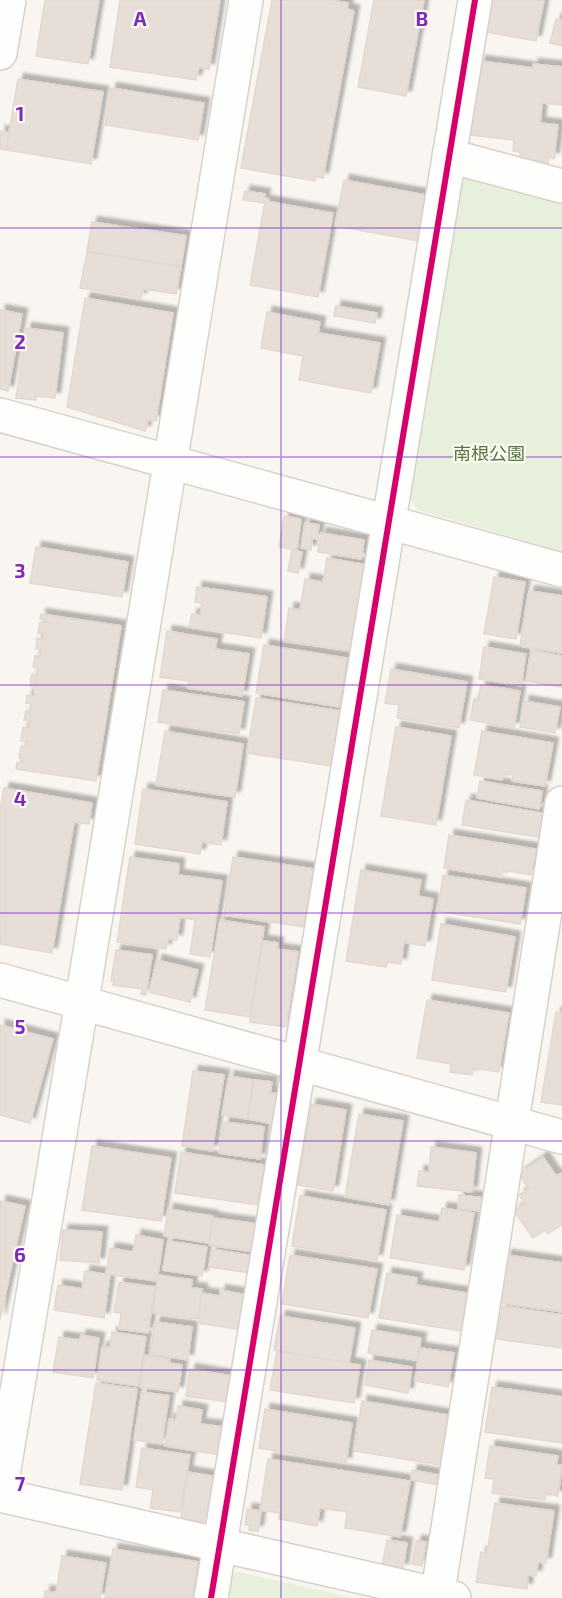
<svg xmlns="http://www.w3.org/2000/svg" width="562" height="1598" viewBox="0 0 562 1598" font-family="'Exo 2','Noto Sans JP',sans-serif">
	<style>
		.green { fill: #e7f0db }
		.building { fill: #e6ded7; stroke: #e2d8d2; stroke-width: 1.5; filter: url(#shadow) }
		.lines { fill: none; stroke-linecap: round; stroke-linejoin: round }
		.street-casing { stroke: #d7d1cb; stroke-width: 36 }
		.secondary-casing { stroke: #d9d2cb; stroke-width: 36 }
		.street { stroke: #fefefd; stroke-width: 33 }
		.secondary { stroke: #fefefd; stroke-width: 33 }
		.cycleway-casing { stroke: #fffaf3; stroke-width: 10 }
		.cycleway { stroke: #d6006c; stroke-width: 6 }
		.grid { fill: none; stroke: #7b2cbf; stroke-width: 1.5; stroke-opacity: 0.55 }
		.labels { text-anchor: middle; stroke-width: 4.5; stroke-linejoin: round; paint-order: stroke }
		.park-label { font-size: 18px; fill: #537a41; stroke: #fffaf3 }
		.grid-label { font-size: 20px; text-anchor: middle; font-weight: bold; fill: #7b2cbf; stroke: #fffaf3; stroke-width: 4.5; stroke-linejoin: round; paint-order: stroke }
	</style>
	<defs>
		<filter id="shadow"><feDropShadow dx="5.5" dy="-5.5" stdDeviation="1.5" flood-color="#0004"/></filter>
	</defs>
	<rect width="100%" height="100%" fill="#f9f5f0"/>
	<path class="green" d="M475 172 562 197V551L418 510 408 496 459 181Z
		M238 1572 354 1598H229L232 1575Z"/>
	<path class="building" d="M45 0H99L88 64 36 56Z
		M120 0H220L209 69 199 67 196 80 110 67Z
		M272 0H331L348 3 347 9 354 11 323 178 316 176 315 181 241 168Z
		M374 0H424L406 96 358 87Z
		M491 0H544L536 41 486 32Z
		M556 19 562 20V46L550 43Z
		M480 61 533 68V64L562 67V105L542 103 540 123 558 125 554 158 549 157 548 163 520 159V152L513 151 514 140 471 135Z
		M18 79 103 92 91 164 6 150Z
		M111 88 204 103 198 140 105 125Z
		M0 131 9 133 6 150 0 149Z
		M344 180 426 195 419 241 335 226Z
		M245 191 265 194 263 203 243 200Z
		M265 201 333 213 318 297 250 285Z
		M92 222 186 236 181 266 87 251Z
		M87 252 181 267 176 294 143 289 141 298 80 288Z
		M85 298 173 313 156 421 148 420 145 431 67 407Z
		M336 306 377 313 375 323 334 316Z
		M0 310 22 314 8 391 0 389Z
		M267 312 320 322 318 333 380 343 371 393 299 380 303 356 261 348Z
		M26 328 63 333 55 398 36 396V400L16 398Z
		M284 516 301 519 297 550 279 547Z
		M305 523 319 525 317 539 312 538 311 550 301 548Z
		M321 533 364 540 361 559 318 552Z
		M36 547 128 562 122 597 30 583Z
		M292 550 302 552 298 573 288 571Z
		M327 558 367 565 353 651 284 641 289 608 300 610 305 579 323 582Z
		M494 577 525 582 516 639 484 634Z
		M197 587 267 597 261 638 189 627 192 614 200 615 202 603 195 602Z
		M529 591 562 596V653L520 646Z
		M41 614 121 626 96 781 16 769 17 762 23 763 24 759 19 758 21 746 26 747 27 741H21L23 727 29 728 30 720H24L26 711 31 712 32 704 26 703 27 695 34 696 35 687 30 686 32 674 37 675 38 668 33 667 35 656 40 657 41 650 36 649 37 638 43 639 44 633H38L40 622 46 623V620L40 619Z
		M167 631 217 639 215 649 249 654 242 696 188 688 189 681 160 677Z
		M264 645 347 658 339 707 256 693Z
		M484 647 526 654 521 686 479 679Z
		M531 650 562 656V687L526 681Z
		M391 669 467 682 459 728 397 718 399 705 385 703Z
		M481 685 520 691 514 728 470 720 474 699 478 700Z
		M163 690 244 702 239 734 158 722Z
		M256 698 340 711 331 766 247 753Z
		M524 701 560 707 555 733 520 727Z
		M396 727 451 736 436 825 381 816Z
		M165 731 243 744 235 797 156 785Z
		M482 731 553 743 545 786 512 781 513 775 504 774 502 780 474 775Z
		M480 781 542 791 539 809 477 798Z
		M4 788 92 803 89 824 74 822 52 953 0 944V810Z
		M143 789 227 802 221 845 202 842 200 854 135 844Z
		M466 800 547 814 543 838 462 825Z
		M449 835 536 849 531 875 503 870 502 877 444 868Z
		M130 857 179 864 178 875 222 881 210 957 190 954 195 920 180 917 177 940 168 939 166 949 117 942Z
		M233 857 313 869 304 927 224 915Z
		M361 870 421 880 418 896 433 899 425 946 404 942 401 964 387 962 386 967 346 961Z
		M443 875 526 888 520 924 438 911Z
		M220 920 264 927 250 1017 205 1010Z
		M441 924 515 937 506 992 432 980Z
		M263 941 278 943 277 949 298 952 286 1027 250 1022Z
		M116 950 152 955 146 995 141 994 142 989 113 985 114 981H111Z
		M157 960 198 970 190 1002 149 992Z
		M427 1000 509 1013 499 1072 473 1068 472 1075 450 1072 451 1064 417 1058Z
		M556 1012 562 1013V1105L541 1102Z
		M0 1025 53 1039 30 1123 0 1115Z
		M193 1071 224 1075 212 1151 182 1146Z
		M229 1076 253 1080 247 1119 222 1115Z
		M254 1080 272 1082 270 1093 280 1094 275 1124 248 1119Z
		M311 1104 346 1110 333 1191 298 1185Z
		M359 1114 403 1121 389 1205 345 1197Z
		M224 1122 264 1127 260 1159 219 1153Z
		M92 1146 171 1158 161 1221 82 1210Z
		M431 1147 476 1153 472 1192 417 1186 419 1171 429 1172Z
		M181 1152 264 1165 258 1205 175 1193Z
		M543 1157 556 1176 562 1173V1224L548 1234 545 1230 533 1238 514 1211 525 1203 519 1195 529 1189 519 1174Z
		M459 1195 483 1198 482 1211 458 1209Z
		M300 1196 386 1210 377 1260 292 1246Z
		M1 1201 25 1206 0 1319V1205Z
		M442 1208 474 1213 464 1270 390 1258 397 1215 439 1222Z
		M168 1209 213 1216 208 1243 164 1236Z
		M213 1218 258 1224 254 1252 209 1245Z
		M63 1230 102 1232 99 1263 60 1260Z
		M136 1235 163 1240 157 1281 106 1274 110 1248 133 1252Z
		M168 1241 207 1247 202 1276 163 1270Z
		M212 1249 254 1256 251 1273 209 1267Z
		M290 1255 377 1269 368 1318 282 1304Z
		M506 1255 562 1263V1312L500 1303Z
		M85 1271 110 1275 104 1318 54 1310 58 1285 82 1289Z
		M387 1273 417 1278 416 1285 467 1293 461 1331 379 1318Z
		M158 1275 192 1280 191 1288 202 1289 197 1319 153 1313Z
		M119 1282 155 1287 148 1333 119 1329 121 1313 114 1312Z
		M220 1290 248 1295 242 1330 198 1323 202 1293 220 1296Z
		M502 1306 562 1315V1348L497 1339Z
		M280 1316 355 1328 349 1363 274 1350Z
		M155 1322 192 1327 188 1360 150 1354Z
		M372 1330 421 1338 417 1360 368 1353Z
		M112 1332 146 1337 138 1386 97 1380 102 1347H110Z
		M81 1335 99 1338 93 1378 53 1372 59 1337 80 1340Z
		M420 1348 454 1353 448 1387 415 1381Z
		M277 1351 360 1365 354 1403 270 1390Z
		M145 1355 170 1359 169 1363 182 1365 178 1392 140 1387Z
		M369 1360 412 1367 408 1393 365 1385Z
		M190 1369 232 1376 228 1402 186 1396Z
		M96 1383 137 1389 122 1490 80 1484Z
		M492 1387 562 1397V1443L485 1432Z
		M142 1392 169 1396 162 1444 134 1440Z
		M362 1401 448 1415 440 1465 354 1451Z
		M178 1406 202 1410 200 1424 224 1427 220 1455 165 1446 169 1419 176 1420Z
		M265 1409 352 1423 346 1463 259 1448Z
		M490 1446 558 1456 556 1465H562L558 1496 546 1493 545 1500 492 1493 494 1479 485 1478Z
		M142 1448 190 1455 180 1512 150 1508 153 1490 136 1487Z
		M268 1459 410 1481 400 1537 345 1528 347 1512 320 1508 317 1526 279 1519 280 1513 260 1510Z
		M412 1470 440 1475 439 1485 411 1480Z
		M188 1472 218 1477 212 1516 205 1515 204 1522 181 1518Z
		M495 1503 554 1511 546 1563 538 1562 536 1576 528 1575 527 1589 476 1582 481 1552 487 1553Z
		M247 1509 261 1511 258 1531 249 1530 250 1525H245Z
		M387 1540 407 1543 403 1569 382 1566Z
		M416 1541 426 1542 422 1566 412 1564Z
		M113 1549 198 1562 192 1598H115L105 1597Z
		M62 1556 106 1563 100 1598H44L45 1591 56 1593Z"/>
	<g class="lines">
		<g class="street-casing">
			<path id="street" d="M0 53 9 0
				M449 156 562 186
				M0 1495 454 1598
				M211 1598 475 0
				M437 1598 562 803"/>
		</g>
		<g class="secondary-casing">
			<path id="secondary" d="M0 415 562 570
				M0 980 562 1137
				M0 1493 77 1031 246 0"/>
		</g>
		<use href="#street" class="street"/>
		<use href="#secondary" class="secondary"/>
		<g class="cycleway-casing">
			<path id="cycleway" d="M211 1598 475 0"/>
		</g>
		<use href="#cycleway" class="cycleway"/>
	</g>
	<path class="grid" d="M281 0V1598M0 228H562M0 457H562M0 685H562M0 913H562M0 1141H562M0 1370H562"/>
	<g class="labels">
		<g class="park-label">
			<text x="489" y="460">南根公園</text>
		</g>
	</g>
	<g class="grid-label">
		<text x="140" y="26">A</text>
		<text x="422" y="26">B</text>
		<text x="20" y="121">1</text>
		<text x="20" y="349">2</text>
		<text x="20" y="578">3</text>
		<text x="20" y="806">4</text>
		<text x="20" y="1034">5</text>
		<text x="20" y="1262">6</text>
		<text x="20" y="1491">7</text>
	</g>
</svg>
